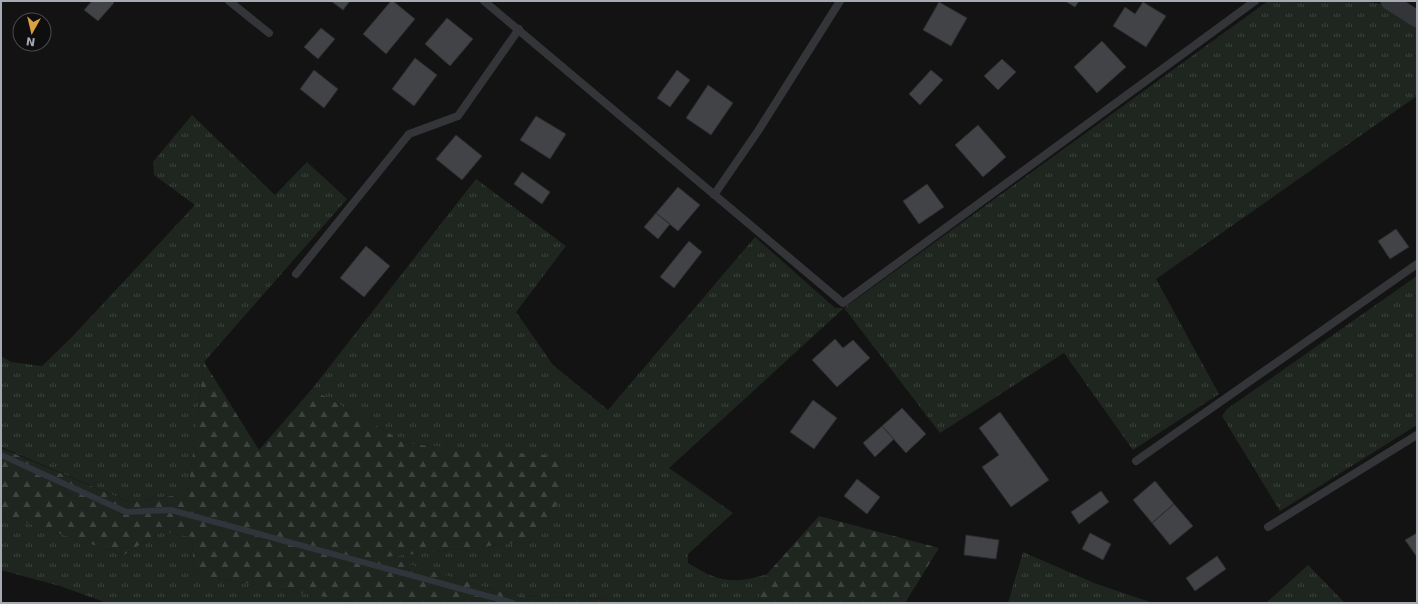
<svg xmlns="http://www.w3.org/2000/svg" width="1418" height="604" viewBox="0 0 1418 604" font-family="'DejaVu Sans',sans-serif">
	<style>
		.grass { fill: url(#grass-tufts) }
		.forest { fill: url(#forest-firs) }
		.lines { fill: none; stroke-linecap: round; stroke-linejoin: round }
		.stream { stroke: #2e353b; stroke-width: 6 }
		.building { fill: #424347; stroke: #2d2d30 }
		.lane { stroke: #343538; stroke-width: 8 }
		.street { stroke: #343538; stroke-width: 17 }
	</style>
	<defs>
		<pattern id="grass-tufts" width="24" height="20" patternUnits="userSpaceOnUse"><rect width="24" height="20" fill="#1f2620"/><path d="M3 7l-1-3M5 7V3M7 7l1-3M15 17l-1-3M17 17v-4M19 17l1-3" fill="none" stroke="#3d433e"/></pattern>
		<pattern id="forest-firs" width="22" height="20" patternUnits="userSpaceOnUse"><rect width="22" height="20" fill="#1f2620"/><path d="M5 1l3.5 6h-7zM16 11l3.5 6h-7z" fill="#3d433e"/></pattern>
	</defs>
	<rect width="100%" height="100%" fill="#131314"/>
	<path class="grass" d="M1268 1H1361L1389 5 1417 26V96L1156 279 1219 394 1133 450 1064 353 940 433 844 308 669 468 733 513 688 554V563C719 582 732 585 767 574L757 603H622L615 599 515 596 384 557 537 541 566 458 408 444 312 389 476 179 566 246 516 312 553 365 608 410 755 237 835 308H844Z
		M192 115 275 195 307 162 347 199 204 362 188 493 131 503 1 447V356L11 362 42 366 72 337 195 205 154 175 153 162Z
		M1417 276V425L1280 511 1222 416 1227 409Z
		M1 514 124 555 161 531 192 537 194 574 359 603H107L60 586 1 570Z
		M1023 552 1094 583 1153 603H1008Z
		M1308 565 1345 603H1266Z"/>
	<path class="forest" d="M204 362 259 450 312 389 408 444 566 457 555 509 537 541 385 557 515 596 615 599 622 603H359L194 574 192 537 161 531 124 555 1 514V448L131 503 188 493Z
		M819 516 939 548 905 603H757L767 574Z"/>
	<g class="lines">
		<path class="stream" d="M1 455 126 512 171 510 513 603"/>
	</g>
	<path class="building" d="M92 1H112L114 3 98 21 84 10Z
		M331 1H350L343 10Z
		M391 1H393L415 19 386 54 363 34Z
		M1065 1H1079L1075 7Z
		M939 2 967 18 951 46 923 30Z
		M1143 2 1166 16 1146 47 1113 26 1125 7 1135 14Z
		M447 18 473 39 450 66 425 44Z
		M321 28 335 39 318 59 304 47Z
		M1102 41 1126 67 1097 93 1074 67Z
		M415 58 437 75 414 106 392 89Z
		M1002 59 1016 72 998 90 984 76Z
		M314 70 338 89 324 108 300 89Z
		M677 70 690 80 670 107 657 98Z
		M931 70 943 80 920 105 909 94Z
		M708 85 733 103 711 135 686 118Z
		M536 116 566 134 550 159 520 140Z
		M978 125 1006 157 983 177 955 145Z
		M456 135 482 156 462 180 436 159Z
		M522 172 550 192 542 204 514 184Z
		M927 184 944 207 919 224 903 201Z
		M678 187 700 205 678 231 656 213Z
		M656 213 670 224 658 239 644 227Z
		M1396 229 1409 247 1390 259 1378 241Z
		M689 241 702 252 674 288 660 277Z
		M366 246 390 266 364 297 340 278Z
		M835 339 843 348 853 340 870 358 837 387 812 360Z
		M813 400 837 418 814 449 790 432Z
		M902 408 926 434 906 453 882 426Z
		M1000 412 1049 480 1011 507 982 467 999 455 979 428Z
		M882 426 894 439 875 457 863 443Z
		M857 479 880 497 867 514 844 496Z
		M1155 481 1174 504 1152 523 1133 500Z
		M1101 491 1109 502 1079 524 1071 512Z
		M1174 504 1193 526 1170 545 1152 523Z
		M1090 533 1111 544 1103 560 1082 549Z
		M1417 533V557L1405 540Z
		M966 535 999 540 996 559 964 555Z
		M1217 556 1226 569 1195 591 1186 578Z"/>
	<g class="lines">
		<path class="lane" d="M229 1 269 33
			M484 1 843 303 1255 1
			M714 195 758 131 840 1
			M296 274 409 134 458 116 519 29
			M1136 461 1417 264
			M1268 527 1417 435"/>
		<path class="street" d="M1389 1 1417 19"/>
	</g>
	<rect width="1418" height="604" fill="none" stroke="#a6aab3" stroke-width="4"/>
	<g transform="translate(32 32) rotate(188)"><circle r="19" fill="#0e0e0f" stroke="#4b4c51"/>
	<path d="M0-3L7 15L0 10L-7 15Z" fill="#daa144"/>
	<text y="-6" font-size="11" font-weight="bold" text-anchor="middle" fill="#a6aab3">N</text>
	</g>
</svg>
